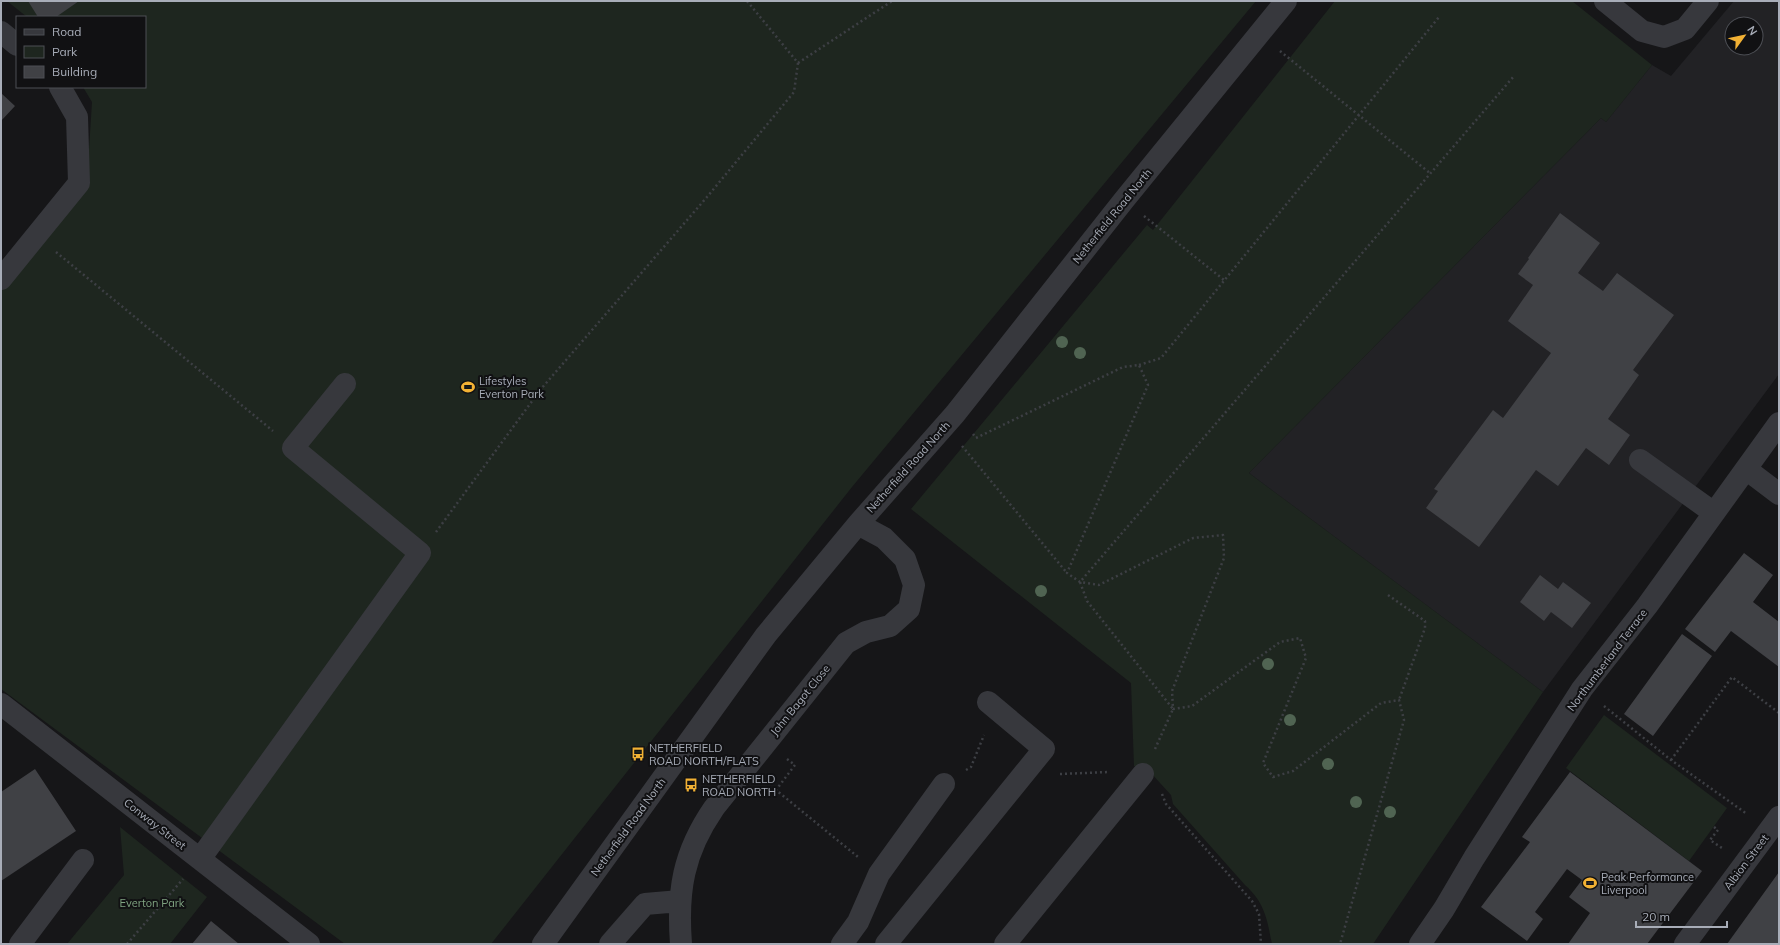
<svg xmlns="http://www.w3.org/2000/svg" width="1780" height="945" viewBox="0 0 1780 945" font-family="Mulish,sans-serif">
	<style>
		.built { fill: #222225; fill-rule: evenodd }
		.green { fill: #1e261f }
		.building { fill: #404145 }
		.lines { fill: none; stroke-linecap: round; stroke-linejoin: round }
		.path { stroke: #3d3f44; stroke-width: 2.5; stroke-dasharray: 2 3; stroke-linecap: butt }
		.minor { stroke: #37383d; stroke-width: 22 }
		.tree { fill: #506452 }
		.labels { text-anchor: middle; stroke-width: 4; stroke-linejoin: round; paint-order: stroke }
		.street-label { font-size: 11px; fill: #a8adb8; stroke: #111113 }
		.poi-label { font-size: 11px; fill: #a8adb8; stroke: #111113; text-anchor: start }
		.park-label { font-size: 11px; fill: #7fa381; stroke: #111113 }
	</style>
	<rect width="100%" height="100%" fill="#161618"/>
	<path class="built" d="M1734 1H1779V374L1543 692 1249 473 1601 118 1606 122 1652 65 1671 76ZM1732 24H1756V48H1732Z"/>
	<path class="green" d="M7 1H1256L852 487 491 944H345L1 689V287L87 181 92 102 83 87H145V17H27Z
		M1335 1H1572L1652 65 1606 122 1601 118 1249 473 1543 692 1373 944H1272C1267 919 1265 903 1245 885L1173 804 1171 795 1150 772 1134 766 1131 683 911 509 1147 225 1153 230Z
		M1604 715 1727 808 1689 861 1566 768Z
		M120 827 207 897 170 944H67L124 875Z"/>
	<path class="building" d="M28 1H79L56 17H38Z
		M1 93 15 106 1 121Z
		M1560 213 1600 243 1578 273 1603 291 1617 273 1674 315 1633 370 1639 375 1608 419 1630 435 1609 465 1586 448 1558 486 1536 470 1479 547 1426 508 1438 491 1434 489 1493 410 1503 418 1551 353 1508 321 1533 285 1518 274 1529 259 1528 258Z
		M1744 553 1773 575 1753 602 1779 622V667L1731 631 1715 652 1685 629Z
		M1540 575 1558 589 1563 582 1591 603 1572 628 1551 612 1544 621 1520 602Z
		M1682 634 1712 656 1653 736 1624 714Z
		M35 769 76 831 1 881V792Z
		M1570 772 1702 871 1647 944H1568L1590 913 1569 897 1582 880 1567 869 1535 912 1543 919 1527 941 1481 907 1530 842 1522 837Z
		M1779 872V944H1727Z
		M211 921 239 944H192Z"/>
	<g class="lines">
		<path class="path" d="M1280 51 1431 174
			M798 63 892 1
			M1144 216 1224 280
			M56 252 273 431
			M1139 365 1161 358 1439 17
			M973 434 976 438 1123 367 1139 365 1148 385 1067 573 1080 582 1099 585 1193 538 1223 535 1224 558 1172 691 1173 709 1192 706 1280 642 1300 638 1306 658 1263 763 1273 777 1293 771 1381 703 1399 700 1404 720 1340 944
			M962 446 1067 573
			M436 532 541 389 707 197 794 92 798 63 747 1
			M1388 595 1425 621V628L1399 700
			M1604 706 1671 760 1747 814
			M1155 749 1173 709 1087 601 1080 582 1514 76
			M787 759 795 765 776 790 858 857
			M1671 760 1732 677 1779 713
			M966 770 971 767 984 735
			M1060 774 1109 772
			M1162 794 1166 804 1252 901 1259 914 1261 944
			M1714 827 1718 830 1710 840 1722 848
			M127 944 183 879"/>
		<path class="minor" d="M1605 1 1642 31 1664 37 1685 29 1708 1
			M1 32 17 45
			M1 279 79 183 77 117 60 87
			M1640 460 1714 513
			M1746 469 1779 494
			M1 704 309 944
			M200 859 420 553 293 448 345 384
			M20 944 83 860
			M543 944 766 635 858 524 955 414 1124 200 1286 1
			M610 944 645 904 680 901
			M681 944C677 891 683 853 714 808L846 643 866 632 890 626 909 609 914 585 905 559 884 538 858 524
			M842 944 858 922 879 874 944 784
			M886 944 1044 749 988 702
			M1005 944 1143 774
			M1420 944 1444 909 1474 858 1582 689 1647 606 1779 423
			M1685 944 1779 817"/>
	</g>
	<g class="tree">
		<circle cx="1062" cy="342" r="6"/>
		<circle cx="1080" cy="353" r="6"/>
		<circle cx="1041" cy="591" r="6"/>
		<circle cx="1268" cy="664" r="6"/>
		<circle cx="1290" cy="720" r="6"/>
		<circle cx="1328" cy="764" r="6"/>
		<circle cx="1356" cy="802" r="6"/>
		<circle cx="1390" cy="812" r="6"/>
	</g>
	<defs>
		<g id="stadium-bare" transform="scale(1.08)"><path d="M0-5a6.5 5 0 1 0 0 10a6.5 5 0 1 0 0-10ZM-3.5-1.8h7v3.6h-7Z" fill="#f2b134" stroke="#111113" stroke-width="2.5" paint-order="stroke"/></g>
		<g id="bus-bare" transform="scale(1.08)"><path d="M-5-6H5V4H4V6H2V4H-2V6H-4V4H-5ZM-3.5-4V0h7V-4ZM-3.5 1.2v1.5H-2V1.2ZM2 1.2v1.5H3.5V1.2Z" fill="#f2b134" stroke="#111113" stroke-width="2.5" paint-order="stroke"/></g>
	</defs>
	<g fill-rule="evenodd">
		<use href="#stadium-bare" x="468" y="387"/>
		<use href="#bus-bare" x="638" y="754"/>
		<use href="#bus-bare" x="691" y="785"/>
		<use href="#stadium-bare" x="1590" y="883"/>
	</g>
	<g class="labels">
		<g class="street-label">
			<text transform="translate(1112 216) rotate(-51)" y="4">Netherfield Road North</text>
			<text transform="translate(908 467) rotate(-48)" y="4">Netherfield Road North</text>
			<text transform="translate(1607 660) rotate(-53)" y="4">Northumberland Terrace</text>
			<text transform="translate(800 700) rotate(-51)" y="4">John Bagot Close</text>
			<text transform="translate(155 824) rotate(38)" y="4">Conway Street</text>
			<text transform="translate(628 827) rotate(-54)" y="4">Netherfield Road North</text>
			<text transform="translate(1746 862) rotate(-53)" y="4">Albion Street</text>
		</g>
		<g class="poi-label">
			<text x="479" y="385">Lifestyles<tspan x="479" dy="13">Everton Park</tspan></text>
			<text x="649" y="752">NETHERFIELD<tspan x="649" dy="13">ROAD NORTH/FLATS</tspan></text>
			<text x="702" y="783">NETHERFIELD<tspan x="702" dy="13">ROAD NORTH</tspan></text>
			<text x="1601" y="881">Peak Performance<tspan x="1601" dy="13">Liverpool</tspan></text>
		</g>
		<g class="park-label">
			<text x="152" y="907">Everton Park</text>
		</g>
	</g>
	<rect width="1780" height="945" fill="none" stroke="#a8adb8" stroke-width="4"/>
	<rect x="16" y="16" width="130" height="72" fill="#111113" stroke="#4d4f55"/>
	<rect x="24" y="29" width="20" height="6" fill="#37383d" stroke="#4d4f55"/>
	<text x="52" y="36" font-size="12" fill="#a8adb8">Road</text>
	<rect x="24" y="46" width="20" height="12" fill="#1e261f" stroke="#4d4f55"/>
	<text x="52" y="56" font-size="12" fill="#a8adb8">Park</text>
	<rect x="24" y="66" width="20" height="12" fill="#404145" stroke="#4d4f55"/>
	<text x="52" y="76" font-size="12" fill="#a8adb8">Building</text>
	<g transform="translate(1744 36) rotate(57)"><circle r="19" fill="#111113" stroke="#4d4f55"/>
	<path d="M0-3L7 15L0 10L-7 15Z" fill="#f2b134"/>
	<text y="-6" font-size="11" font-weight="bold" text-anchor="middle" fill="#a8adb8">N</text>
	</g>
	<path d="M1636 921v6h91v-6" fill="none" stroke="#a8adb8" stroke-width="2"/>
	<text x="1642" y="921" font-size="12" fill="#a8adb8" stroke="#111113" stroke-width="3" paint-order="stroke">20 m</text>
</svg>
